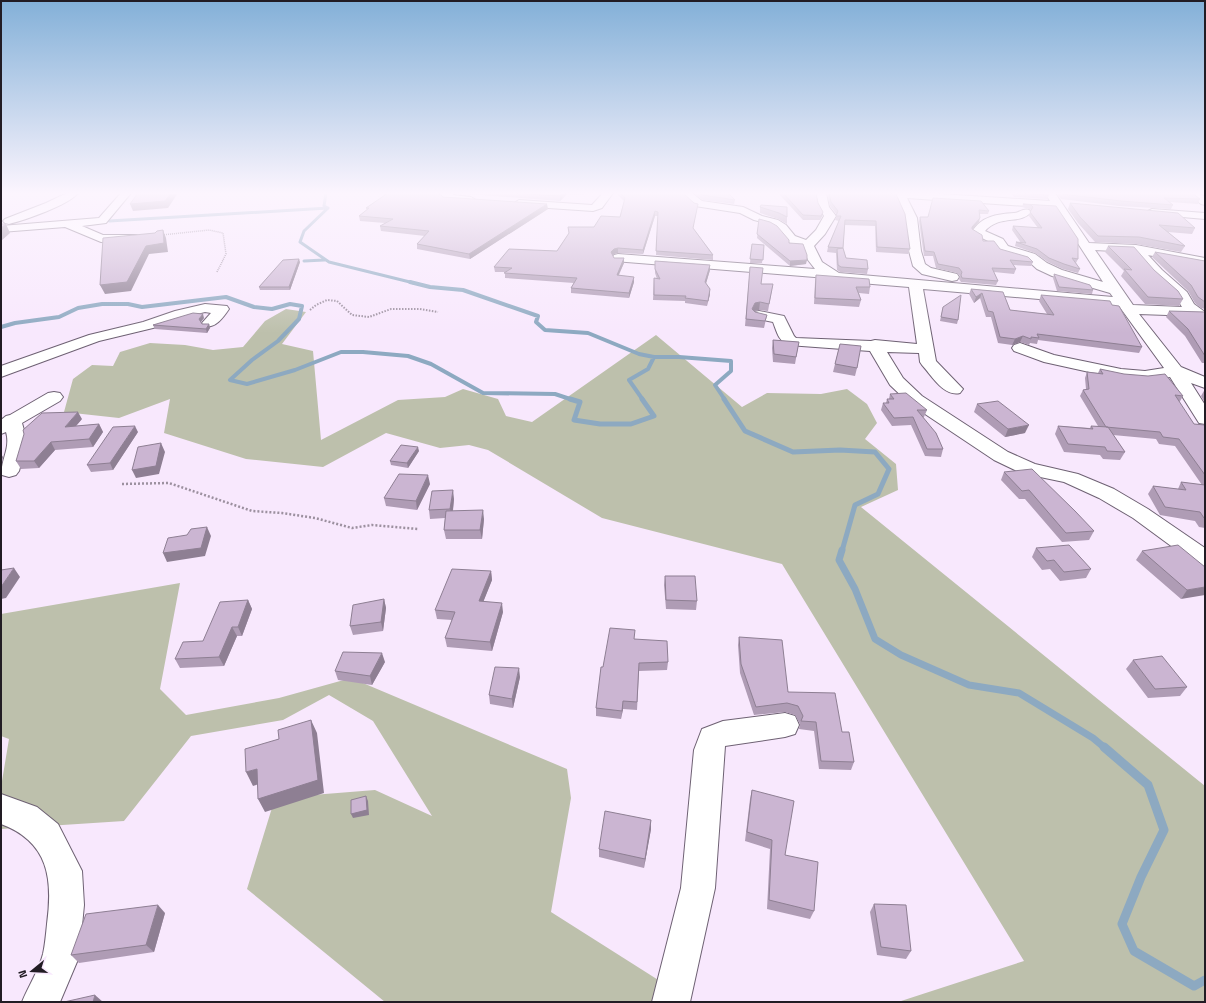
<svg xmlns="http://www.w3.org/2000/svg" width="1206" height="1003" viewBox="0 0 1206 1003" font-family="'Titillium Web',sans-serif">
	<style>
		.green { fill: #bdc0ac }
		.lines { fill: none; stroke-linecap: round; stroke-linejoin: round }
		.stream-far4 { stroke: #8da9c1; stroke-width: 3 }
		.stream-far3 { stroke: #8da9c1; stroke-width: 4 }
		.stream-far2 { stroke: #8da9c1; stroke-width: 5 }
		.stream-far1 { stroke: #8da9c1; stroke-width: 7 }
		.stream { stroke: #8da9c1; stroke-width: 9 }
		.minor-casing { stroke: #6e6173; stroke-width: 2 }
		.path-far2 { stroke: #9c909f; stroke-width: 1.5; stroke-dasharray: 1 1; stroke-linecap: butt }
		.path-far1 { stroke: #9c909f; stroke-width: 2; stroke-dasharray: 1.5 1.5; stroke-linecap: butt }
		.path { stroke: #9c909f; stroke-width: 2.5; stroke-dasharray: 2 2; stroke-linecap: butt }
		.minor { fill: #fff; fill-rule: evenodd }
		.wall { fill: #af9cb5 }
		.shaded-wall { fill: #8e7f93 }
		.building { fill: #cbb5d2; stroke: #8e7f93 }
	</style>
	<rect width="100%" height="100%" fill="#f8e8fd"/>
	<path class="green" d="M286 309 306 312 282 344 313 351 321 440 398 400 445 397 463 389 498 399 506 416 532 422 656 335 742 407 767 393 821 394 847 389 867 404 877 423 865 439 896 464 898 490 861 507 1205 786V1002H898L1024 961 782 564 602 518 488 450 469 445 440 448 386 433 323 467 246 459 164 433 170 399 119 418 64 412 73 379 92 365 113 366 120 352 150 343 185 345 213 350 243 347 265 321Z
		M180 583 160 689 186 715 279 698 351 678 567 769 571 798 551 912 693 1002H385L247 889 275 798 375 790 432 816 373 721 329 695 283 720 191 736 124 821 1 829V787L9 739 1 736V614Z"/>
	<g class="lines">
		<path class="stream-far4" d="M326 193 324 206 328 208
			M109 221 328 208 304 231 300 242 329 262 414 283
			M304 261 324 260"/>
		<path class="stream-far3" d="M410 282 430 287 463 290 538 316 536 322 545 330 588 333 639 354 654 357H679L731 361V371L715 385 725 400
			M1 327 15 323 59 317 78 308 102 304H128L142 307 226 297 254 307 272 309 290 304 302 306 299 319 278 341 252 360 230 380 247 384 295 370 341 352H363L408 356 431 364 483 393 555 394 573 400
			M643 400 629 380 648 369 654 357"/>
		<path class="stream-far2" d="M570 399 580 402 574 420 600 424H631L654 416 642 399
			M724 399 745 431 793 452 840 450 875 452 889 469 878 494 855 505 842 551"/>
		<path class="stream-far1" d="M842 550 839 560 855 589 875 639 901 655 969 685 1019 693 1093 738 1105 748"/>
		<path class="stream" d="M1104 747 1148 785 1164 830 1141 877 1122 924 1134 951 1194 986 1205 980"/>
		<g class="minor-casing">
			<path id="minor" d="M67 193H78C69 205 25 220 9 224L5 223 3 221 5 219 46 203Z
				M121 193H131L106 223 82 226 103 235H137L139 238 137 241 115 243 101 242 65 227 1 232V226L99 218Z
				M440 193H454L453 195 471 197 476 200C472 205 443 202 439 197Z
				M603 193H613L602 208 593 211 519 206 514 203 519 200 592 205Z
				M681 193H692L702 201 743 207 762 216 778 220 786 225 795 236 806 240 816 230 824 216 819 207 816 193H826L829 207 836 216 825 234 814 246 822 262 839 273 1113 297 1110 293 1052 276 1037 269 1027 260 999 252 994 244 974 234 972 232C981 216 998 214 1014 213 1020 213 1022 208 1029 210L1031 212C1021 225 1000 214 985 231L1003 239 1008 246 1035 254 1047 263 1062 270 1103 282 1055 208 907 198 917 218 921 251 925 264 931 268 957 274 959 277 957 280 952 281 922 274 913 266 909 251 905 218 896 197 882 195 881 193H925L1050 201 1045 193H1055L1089 243 1136 245 1205 258V266L1148 255 1162 270 1187 292 1194 304 1205 312 1203 315 1195 316 1139 314 1181 367 1205 377V388L1191 383 1205 405V424L1199 423 1170 377 1145 381 1121 379 1044 362 1014 351 1012 348 1014 345 1020 343 1054 355 1121 369 1145 371 1164 368 1119 306 923 289 936 361 963 389 960 393C944 397 932 376 922 365L920 362 919 353 887 352 903 378 922 396 1008 452 1035 464 1078 474 1114 489 1148 509 1205 548V567L1197 565 1133 518 1099 498 1064 482 1021 473 994 460 910 404 890 385 870 351 788 345C778 340 777 332 773 322L754 318 752 315 754 312 759 311 784 316 794 336 796 338 871 341 875 340 917 344 909 287 836 281 827 278 614 261 612 258 614 255 618 254 815 269 808 260 803 247 787 242 778 229 770 224 754 220 740 213 695 206ZM1095 250 1132 252 1152 276 1176 297 1182 307 1133 305Z
				M1187 193H1198L1205 197V205L1201 204Z
				M1152 209 1205 213V219L1148 214 1146 212Z
				M205 304 227 306 229 309C223 318 215 329 204 326L202 323 211 313 205 312 185 317 153 328 99 341 1 377V366L89 335 143 322 175 311Z
				M54 392 60 393 63 397 60 401 22 423 27 441 19 471 16 475 9 477 2 475C0 460 11 449 6 432L1 434V420L6 416 10 415 48 393Z
				M785 713 795 716 799 725 795 734 785 737 725 746 715 888 690 1002H652L681 888 694 750 702 729 723 721Z
				M1 794 37 807 58 824 82 871 84 905 79 957 60 1002H22C28 987 39 970 43 954 45 945 46 934 47 924 53 879 49 842 1 824Z"/>
		</g>
		<path class="path-far2" d="M162 235 209 230 223 233 226 254 217 272"/>
		<path class="path-far1" d="M310 310 316 305 327 300 337 301 352 315 369 317 391 309H420L438 312"/>
		<path class="path" d="M122 484 169 483 252 511 282 513 315 518 352 528 372 525 418 529"/>
		<use href="#minor" class="minor"/>
	</g>
	<path class="wall" d="M388 193H440L439 194 443 197 548 209 470 259 417 249V244L425 236 381 231 380 226 385 223 360 221 359 216 367 210 366 208Z
		M455 193H584V195L567 194 560 201Z
		M616 193H683L697 208 693 228 713 255V260L656 255 658 216H655L643 254 618 253 614 254 612 255 614 258 624 263 619 275 634 282 629 298 571 293V288L574 283 505 278V272H495L494 267 557 251 569 234 568 227H594L620 217 624 201Z
		M693 193H728L735 200 734 204 703 200Z
		M778 193H816L818 203 822 216 820 220H803Z
		M827 193H886L910 249 908 254 876 252 875 226 845 225 843 248 846 258 868 269 867 274 840 272 837 270 836 253 827 252 828 247 839 221 835 220 837 215 830 206Z
		M942 193H972L971 194Z
		M1011 193H1048L1049 195 1047 199 1014 197Z
		M1056 193H1192L1200 199 1198 204 1170 202 1173 205 1171 209 1119 206 1061 199Z
		M1200 193H1205V195Z
		M933 198 989 211 988 214H979V222L972 229 983 241 1000 249 1033 262 1031 266 1013 265 1016 269 1014 274 994 272 998 281 996 285 961 282 959 279 960 276 957 273 936 268 933 256H924L919 221 920 217H928Z
		M1070 203 1195 228 1192 234 1168 232 1185 246 1181 252 1136 244 1095 242 1078 223 1068 209Z
		M1023 204 1056 206 1078 259 1076 263 1080 269 1078 273 1063 269 1048 262 1035 253 1015 246 1016 242 1021 243 1012 230 1013 226 1038 228 1029 216 1031 210 1029 209 1022 207Z
		M760 207H787V224L778 219 760 213Z
		M759 219 789 243 806 264 790 266 757 238Z
		M752 244 764 245 762 263H750Z
		M1108 246 1154 270 1183 299 1179 306 1145 304 1121 276 1124 271 1105 252Z
		M1155 252 1205 261V309L1201 308 1195 303 1188 291 1152 257Z
		M655 261 710 265V270L706 283 710 294 707 306 685 303V301L653 300 654 278 657 279 655 273Z
		M300 262 290 290H260L259 287Z
		M750 267 761 284H773L768 311 759 310 754 311 755 312 767 315 764 328 745 326Z
		M1054 274 1093 290 1092 294 1057 291 1053 278Z
		M816 275 870 287 869 294 859 293 861 300 859 307 814 304 815 282Z
		M971 289 1003 292 1010 310 1047 314 1039 301 1041 295 1112 305 1142 347 1139 353 1038 340 1037 344 1030 343 1029 345 1020 342 1012 345 998 343 991 317H986L980 298 974 303 969 294Z
		M943 307 958 320 957 324 940 321Z
		M1169 311 1205 312V363H1202L1185 336 1166 317Z
		M204 318 201 322 202 324H209L210 328 207 333 155 329 153 325Z
		M773 340 799 342 795 364 773 362 772 348Z
		M840 344 857 368 855 376 833 372Z
		M1100 369 1183 396 1179 403 1194 424 1205 425V528L1199 527 1195 521 1160 515 1148 494 1153 486 1178 489 1181 482 1202 485 1175 446 1159 444 1156 439 1113 435 1125 452 1120 460 1103 459 1100 455 1064 452 1055 434 1058 426 1090 428 1091 426H1098L1080 396 1083 390 1086 389 1085 378 1087 372 1098 373Z
		M1205 389V403L1201 396Z
		M890 394 927 410 924 417H923L943 449 941 457 925 456 911 425 892 426 881 410 883 403H886L887 399H889Z
		M977 404 1025 433 1005 437 974 412Z
		M82 419 76 426 99 424 103 432 93 447 55 450 39 468 21 469 16 461Z
		M138 432 113 470 91 472 87 465Z
		M419 451 408 468 391 465 390 461Z
		M1004 472 1094 531 1089 540 1062 542 1025 499H1019L1001 480Z
		M430 484 417 510 386 506 384 498Z
		M454 499 453 511 484 519 482 539H446L444 530 445 518 430 519 429 510Z
		M1036 548 1091 569 1086 578 1060 581 1050 569 1042 570 1032 557Z
		M1142 551 1205 567 1181 599 1136 560Z
		M491 571 492 580 483 602 503 612 492 651 447 647 445 638 452 620 437 619 435 610Z
		M665 576 697 601 696 610 666 609 664 585Z
		M384 599 386 608 383 631 353 635 350 626Z
		M248 600 252 609 242 636H237L224 666 180 668 175 659 203 641Z
		M739 637 788 692 842 732 854 762 851 770 819 769 814 731 799 729 800 724 795 715 785 712 754 715 740 673 738 645Z
		M635 639 668 662 667 670 639 671 637 710 623 709 621 719 596 716V708L603 667Z
		M1133 660 1187 687 1180 696 1148 698 1126 669Z
		M385 662 372 685 338 680 335 671Z
		M520 677 513 708 490 704 489 695Z
		M752 790 814 911 810 919 767 909 770 849 745 841 750 799Z
		M651 820V829L644 868 599 857V849Z
		M874 904 911 951 906 959 877 955 870 912Z
		M165 913 154 952 79 963 71 955Z"/>
	<path class="shaded-wall" d="M171 193H178L168 208 133 211 130 204Z
		M563 193H566L567 194 560 201V196Z
		M547 204 548 209 470 259 469 254Z
		M655 211V216L643 254V250Z
		M823 212 822 216 820 220 821 216Z
		M980 218 979 222 971 231 972 227Z
		M6 224 10 233 1 241V228Z
		M163 230 166 238 168 252 149 254 131 291 105 294 100 285 146 246Z
		M618 248V253L614 254 611 257V252L614 249Z
		M624 258V263L616 280 617 275Z
		M299 259 300 262 290 290 289 287Z
		M807 260 806 264 790 266V261Z
		M710 265V270L705 287V282Z
		M634 277V282L629 298V293Z
		M710 289V294L707 306 708 301Z
		M982 293 980 298 974 303 976 297Z
		M760 302 759 310 754 311 751 316 752 309 755 303Z
		M203 314 204 318 200 323 199 319Z
		M209 324 210 328 207 333 206 329Z
		M1023 336 1020 342 1012 345 1015 339Z
		M78 412 82 419 69 434 65 427Z
		M99 424 103 432 93 447 89 439Z
		M1029 425 1025 433 1005 437 1008 429Z
		M135 426 138 432 113 470 110 463Z
		M51 442 55 450 39 468 34 461Z
		M161 443 165 452 159 474 136 478 132 470Z
		M418 447 419 451 408 468 407 463Z
		M1 454 3 457 1 466Z
		M428 475 430 484 417 510 416 501Z
		M453 490 454 499 452 518 450 509Z
		M483 510 484 519 482 539 480 530Z
		M207 527 211 536 205 556 167 562 163 553Z
		M14 568 20 577 6 598 1 599V587Z
		M491 571 492 580 480 610 479 601Z
		M1205 587V595L1181 599 1187 590Z
		M384 599 386 608 383 631 381 622Z
		M248 600 252 609 242 636 238 627Z
		M502 603 503 612 492 651 490 642Z
		M232 627 237 636 224 666 219 657Z
		M382 653 385 662 372 685 370 676Z
		M519 668 520 677 513 708 512 699Z
		M623 701V709L621 719 622 711Z
		M311 720 317 733 324 793 265 812 258 799Z
		M257 769 264 782 253 786 246 772Z
		M366 796 368 801 369 815 353 818 351 814Z
		M651 820V829L644 868 645 859Z
		M158 905 165 913 154 952 146 945Z
		M95 995 103 1002H93Z"/>
	<path class="building" d="M138 193H171L165 201 130 204Z
		M388 193H438L443 197 547 204 469 254 417 244 429 231 380 226 393 219 359 216 369 208H366Z
		M511 193H563L560 196Z
		M620 193H683L694 203 698 204 693 228 713 255 656 251 658 212 655 211 643 250 618 248 614 249 611 252 614 258H624L617 275 634 277 629 293 571 288 577 278 504 273 512 268 494 267 509 249 557 251 569 233 568 227H594L601 216 620 217 625 198Z
		M699 193H728L735 200 703 195Z
		M783 193H816L818 203 823 212 821 216 803 215Z
		M829 193H886L896 194 905 214 910 249 877 247 876 221 845 220 843 248 846 258 867 260 868 269 841 267 838 265 837 249 843 248 828 247 841 216H836L838 211 831 202Z
		M1016 193H1048L1049 195Z
		M1061 193H1192L1200 199 1164 198 1173 205 1121 201 1062 194Z
		M933 198 981 201 989 211 979 210 980 218 972 227V229L982 235 983 241H994L1000 249 1028 257 1033 262 1010 260 1016 269 992 268 998 281 962 278 961 275 962 272 959 268 938 264 934 252 925 251 920 217H928Z
		M1070 203 1178 213 1195 228 1159 225 1185 246 1139 237 1098 236 1080 217Z
		M1023 204 1056 206 1078 239V259L1072 258 1080 269 1064 264 1049 258 1037 249 1016 242 1026 243 1013 226 1042 228 1030 212 1033 207 1031 205Z
		M761 205 787 207V217L779 213 760 207Z
		M759 219 770 222 777 226 789 240V243L803 244 807 255V260L790 261 757 234Z
		M1 224H6L1 228Z
		M163 230 164 243 146 246 127 282 100 285 103 238 155 233 157 231Z
		M752 244 764 245 763 260 750 259Z
		M1108 246 1134 247 1154 270 1178 291 1183 299 1148 297 1124 269 1132 270Z
		M1155 252 1205 261V302L1198 297 1191 285Z
		M299 259 289 287H259L283 260Z
		M655 261 710 265 705 282 710 289 708 301 685 298 686 296 654 295V278L660 279 655 269Z
		M750 267 763 268 761 284H773L769 304 760 302 755 303 752 309 755 312 767 315 765 321 746 319Z
		M1054 274 1090 285 1093 290 1059 287Z
		M816 275 869 279 870 287H856L861 300 815 298Z
		M971 289 1003 292 1010 310 1054 315 1041 295 1110 301 1112 305 1119 306 1142 347 1037 334 1039 338 1031 337V339L1023 336 1015 339 1000 337 993 312 988 311 982 293 976 297Z
		M961 295 958 320 941 317 943 307Z
		M1169 311 1205 312V356L1188 329Z
		M193 313 203 314 199 319 202 324H209L206 329 153 325Z
		M773 340 799 342 796 357 774 354Z
		M840 344 861 346 857 368 835 364Z
		M1100 369 1124 374 1148 376 1165 374 1183 396 1175 395 1194 424 1205 425V475L1179 439 1163 437 1160 432 1106 427 1083 390 1089 389 1087 372 1103 374Z
		M906 393 927 410H917L936 433 943 449H927L913 417 894 418 883 403H889L887 399H894L890 394Z
		M998 401 1029 425 1008 429 977 404Z
		M78 412 65 427 99 424 89 439 51 442 34 461H16L24 434 23 430 42 413Z
		M135 426 110 463 87 465 113 427Z
		M1058 426 1093 429 1091 426 1108 427 1125 452 1107 451 1105 447 1068 444Z
		M161 443 156 466 132 470 138 447Z
		M401 445 418 447 407 463 390 461Z
		M1032 469 1075 511 1094 531 1066 533 1029 490 1022 491 1004 472Z
		M399 474 428 475 416 501 384 498Z
		M1181 482 1205 485V518H1204L1200 512 1165 507 1153 486 1186 490Z
		M453 490 450 509 429 510 432 491Z
		M483 510 480 530H444L446 511Z
		M207 527 201 548 163 553 168 538 187 535 191 529Z
		M1069 545 1091 569 1064 572 1054 560 1047 561 1036 548Z
		M1178 545 1205 567V587L1187 590 1142 551Z
		M14 568 1 587V570Z
		M452 569 491 571 479 601 502 603 490 642 445 638 455 612 435 610Z
		M665 576H695L697 601 666 600Z
		M384 599 381 622 350 626 353 605Z
		M248 600 238 627H232L219 657 175 659 183 642 203 641 220 602Z
		M610 628 635 630 634 639 667 641 668 662 639 663 637 702 623 701 622 711 596 708 601 667H603Z
		M739 637 782 640 788 692 835 693 842 732H849L854 762 821 761 816 722 801 721 803 716 798 706 787 703 756 707 741 664Z
		M343 652 382 653 370 676 335 671Z
		M1162 656 1187 687 1155 689 1133 660Z
		M495 667 519 668 512 699 489 695Z
		M311 720 318 780 258 799 257 769 246 772 245 749 279 739 278 730Z
		M752 790 794 801 785 855 818 862 814 911 769 900 772 840 747 832Z
		M366 796 367 810 351 814V800Z
		M605 811 651 820 645 859 599 849Z
		M874 904 906 905 911 951 881 947Z
		M158 905 146 945 71 955 86 914Z
		M95 995 93 1002H64Z"/>
	<linearGradient id="sky" x2="0" y2="1"><stop stop-color="#83b0d8"/><stop offset="0.58" stop-color="#fcf5fe"/><stop offset="1" stop-color="#fcf5fe" stop-opacity="0"/></linearGradient>
	<rect width="1206" height="333" fill="url(#sky)"/>
	<rect width="1206" height="1003" fill="none" stroke="#221c24" stroke-width="4"/>
	<g transform="translate(32 971) rotate(252)" stroke="#f8e8fd" stroke-width="3" paint-order="stroke">
	<path d="M0-3L7 15L0 10L-7 15Z" fill="#221c24"/>
	<text y="-6" font-size="11" font-weight="bold" text-anchor="middle" fill="#221c24">N</text>
	</g>
</svg>
